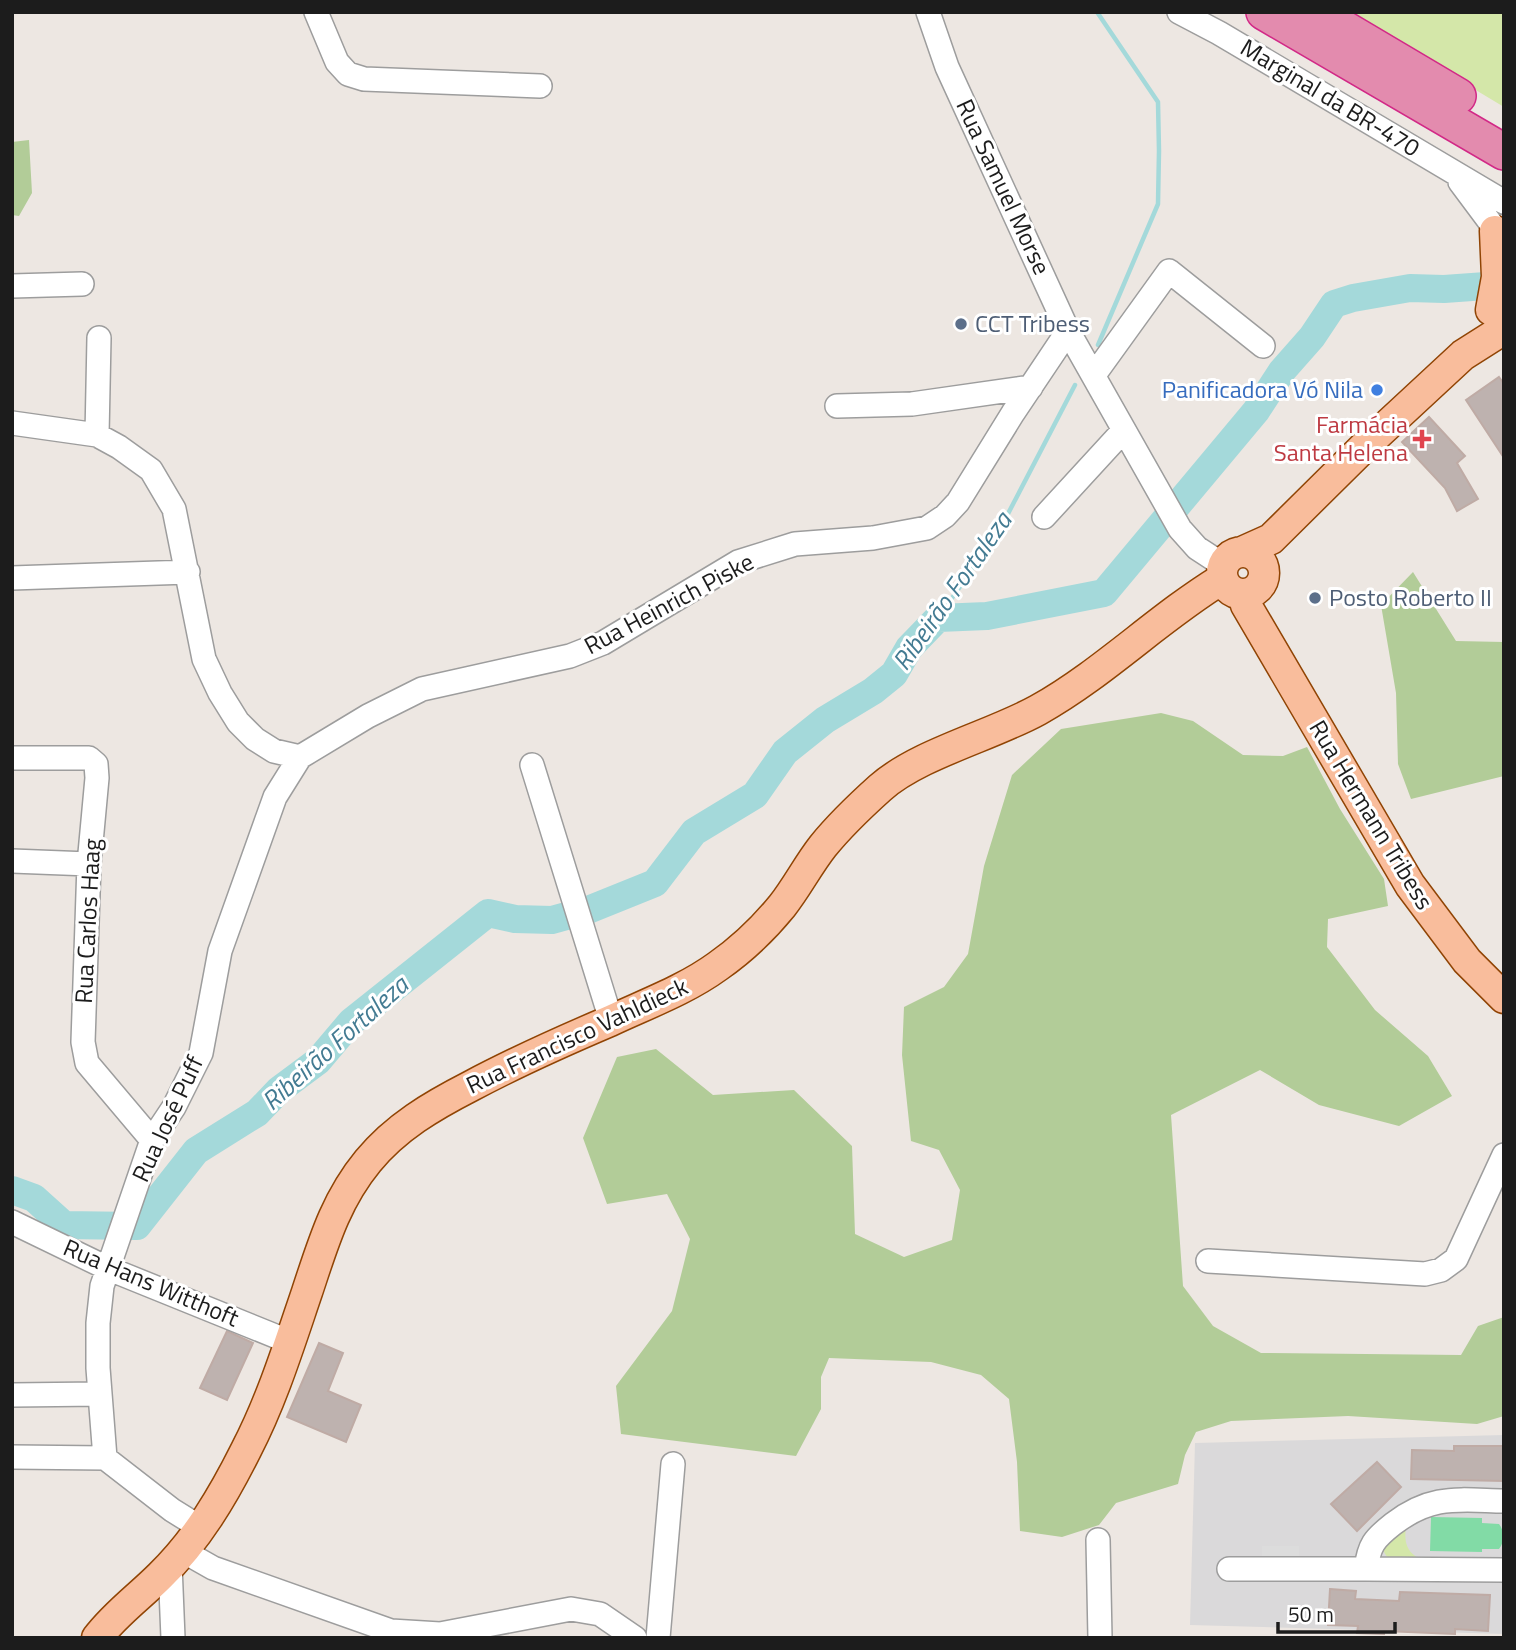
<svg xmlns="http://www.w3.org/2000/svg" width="1516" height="1650" viewBox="0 0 1516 1650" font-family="'Titillium Web',sans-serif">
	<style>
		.residential { fill: #dad9da }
		.grass { fill: #d4e7a9 }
		.forest { fill: #b2cc98 }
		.pitch { fill: #82dba6 }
		.parking { fill: #dcdcdc }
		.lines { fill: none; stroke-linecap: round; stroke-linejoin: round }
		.stream { stroke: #a4d9da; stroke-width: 4.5 }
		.river { stroke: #a4d9da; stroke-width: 28 }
		.building { fill: #beb2af; stroke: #bfaba5; stroke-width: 2 }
		.minor-casing { stroke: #9d9d9d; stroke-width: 26 }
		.major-casing { stroke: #904404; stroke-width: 33 }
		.highway-casing { stroke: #d22987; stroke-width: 38 }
		.minor { stroke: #fff; stroke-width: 23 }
		.major { stroke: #f9bd9c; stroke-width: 30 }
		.highway { stroke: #e38bae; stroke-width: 35 }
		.service-dot { fill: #5c6f8a; stroke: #fff; stroke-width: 2.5 }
		.shop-dot { fill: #3f7fe0; stroke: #fff; stroke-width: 2.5 }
		.health-dot { fill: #e0444e; stroke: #fff; stroke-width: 2.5 }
		.labels { text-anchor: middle; stroke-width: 6; stroke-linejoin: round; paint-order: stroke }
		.street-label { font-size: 24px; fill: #1c1c1c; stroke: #fff }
		.service-label { font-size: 24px; fill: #4e5e75; stroke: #fff; text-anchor: start }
		.shop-label { font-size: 24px; fill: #366cbe; stroke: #fff; text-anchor: end }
		.health-label { font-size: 24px; fill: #be3a42; stroke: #fff; text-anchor: end }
		.water-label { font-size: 26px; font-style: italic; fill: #437b92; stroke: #fff }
	</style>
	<rect width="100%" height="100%" fill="#ede7e2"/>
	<path class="residential" d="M1504 1435V1634L1190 1625 1195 1443Z"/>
	<path class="grass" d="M1346 12H1504V107Z
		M1406 1527C1404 1541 1406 1552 1420 1559L1392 1561C1383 1554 1382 1550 1385 1539Z"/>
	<path class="forest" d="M29 140 32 193 19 216 12 215V142Z
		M1413 572 1456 641 1504 642V776L1411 799 1398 764 1396 693 1381 605Z
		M1161 713 1193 721 1243 755 1283 756 1307 747 1340 809 1384 879 1388 906 1328 919 1327 947 1375 1010 1428 1056 1452 1096 1399 1126 1319 1105 1260 1070 1171 1115 1183 1286 1213 1326 1261 1353 1461 1355 1478 1326 1504 1317V1416L1477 1424 1348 1416 1231 1421 1196 1432 1185 1455 1178 1484 1116 1503 1099 1525 1062 1537 1020 1531 1017 1462 1009 1399 981 1375 931 1362 829 1358 821 1377V1409L796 1456 621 1434 616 1386 672 1311 690 1239 667 1194 607 1204 583 1138 617 1057 656 1049 713 1095 794 1090 852 1146 855 1234 904 1257 952 1240 960 1190 939 1150 911 1141 902 1055 904 1007 944 987 968 954 984 866 1012 775 1061 729Z"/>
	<path class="pitch" d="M1431 1517 1482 1518V1523L1499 1524C1505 1532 1505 1541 1499 1549H1482V1552L1430 1551Z"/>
	<path class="parking" d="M1262 1546H1299V1558H1262Z"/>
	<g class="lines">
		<path class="stream" d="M1097 12 1158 102 1159 151 1158 204 1098 345
			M938 618 999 531 1075 385"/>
		<path class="river" d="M12 1190 34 1198 64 1225 137 1226 196 1151 257 1113 279 1090 318 1061 351 1022 488 913 515 919 552 920 588 910 655 883 694 832 755 795 785 752 825 720 873 691 894 674 909 648 938 618 987 616 1104 593 1256 411 1282 371 1312 337 1334 304 1353 298 1410 288 1444 289 1486 286"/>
	</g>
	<path class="building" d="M1499 377 1504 384V458L1466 400Z
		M1429 417 1465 456 1457 463 1478 499 1457 511 1445 488 1402 442Z
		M227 1331 253 1343 227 1400 200 1388Z
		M319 1343 343 1353 328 1391 361 1405 346 1442 287 1417Z
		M1454 1446H1504V1481L1411 1479 1412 1450 1454 1451Z
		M1377 1462 1401 1487 1357 1531 1331 1504Z
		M1330 1589 1356 1591 1355 1599 1399 1601 1400 1592 1490 1595 1488 1631 1455 1629V1634L1384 1631V1634L1357 1633 1358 1626 1328 1625Z"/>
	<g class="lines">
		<g class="minor-casing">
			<path id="minor" d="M316 12 337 62 348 74 364 79 540 86
				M928 12 947 67 1068 331 1180 529 1197 548 1223 565
				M1179 12 1219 33 1504 202
				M1460 182 1504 241
				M12 286 82 284
				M1094 375 1169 271 1263 346
				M837 406 912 404 1031 387
				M12 423 97 435 119 447 151 470 174 509 204 659 220 693 238 722 255 739 274 751 300 757 368 716 422 689 570 656 603 643 738 562 795 544 873 538 927 528 945 516 958 502 1013 413 1068 331
				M97 435 99 338
				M1044 517 1123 431
				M12 578 188 572
				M12 758H89L96 764 97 778 89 864 83 1042 87 1063 152 1140
				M532 765 611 1020
				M12 861 89 864
				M12 1222 107 1268 290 1342
				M1208 1261 1425 1274 1441 1270 1456 1259 1504 1155
				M12 1395 100 1394
				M12 1457 105 1458
				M1504 1501C1458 1500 1432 1494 1393 1524 1374 1539 1369 1545 1366 1569L1504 1570
				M201 1528 172 1510 105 1458 98 1368V1323L102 1286 152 1140 174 1107 201 1053 220 951 275 797 300 757
				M1098 1540 1100 1638
				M183 1551 213 1568 391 1631 440 1634 571 1609 600 1614 635 1638
				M170 1565 173 1638
				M1229 1569H1366
				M658 1638 673 1464"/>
		</g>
		<g class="major-casing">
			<path id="major" d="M1491 310 1497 277 1495 231
				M1222 573a21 21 0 1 1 42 0a21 21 0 1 1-42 0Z
				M1242 552 1271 539 1367 444 1463 355 1504 329
				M1243 595 1246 605 1410 885 1467 961 1504 998
				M97 1638C115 1614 139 1597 160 1576 197 1540 223 1496 246 1450 272 1400 289 1345 307 1292 323 1244 335 1201 368 1161 396 1127 432 1106 471 1086 516 1062 563 1041 610 1021 646 1004 685 990 718 966 741 950 764 928 782 906 797 887 808 865 823 846 840 825 860 806 880 788 918 754 991 736 1038 710 1104 673 1158 618 1222 579"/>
		</g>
		<g class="highway-casing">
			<path id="highway" d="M1264 12 1504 152
				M1316 12 1458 96"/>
		</g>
		<use href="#minor" class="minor"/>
		<use href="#major" class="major"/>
		<use href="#highway" class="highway"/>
	</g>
	<g class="service-dot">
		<circle cx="961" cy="324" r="7"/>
		<circle cx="1315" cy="598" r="7"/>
	</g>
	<circle class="shop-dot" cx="1377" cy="390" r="7"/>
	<path class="health-dot" d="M1418.5 428.5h7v7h7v7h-7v7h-7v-7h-7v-7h7z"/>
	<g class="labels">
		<g class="street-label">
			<text transform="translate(1330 98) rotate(31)" y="8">Marginal da BR-470</text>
			<text transform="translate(1003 187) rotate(65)" y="8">Rua Samuel Morse</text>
			<text transform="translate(669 604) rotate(-28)" y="8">Rua Heinrich Piske</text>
			<text transform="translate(1371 815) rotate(59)" y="8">Rua Hermann Tribess</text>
			<text transform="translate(88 921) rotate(-87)" y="8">Rua Carlos Haag</text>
			<text transform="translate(577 1036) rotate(-25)" y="8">Rua Francisco Vahldieck</text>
			<text transform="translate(168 1119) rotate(-65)" y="8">Rua José Puff</text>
			<text transform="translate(151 1283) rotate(23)" y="8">Rua Hans Witthoft</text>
		</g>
		<g class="service-label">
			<text x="975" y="332">CCT Tribess</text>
			<text x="1329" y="606">Posto Roberto II</text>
		</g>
		<g class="shop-label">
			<text x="1363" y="398">Panificadora Vó Nila</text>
		</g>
		<g class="health-label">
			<text x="1408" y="433">Farmácia<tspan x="1408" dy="28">Santa Helena</tspan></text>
		</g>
		<g class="water-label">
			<text transform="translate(952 591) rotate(-55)" y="9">Ribeirão Fortaleza</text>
			<text transform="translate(335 1043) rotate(-42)" y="9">Ribeirão Fortaleza</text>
		</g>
	</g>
	<rect width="1516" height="1650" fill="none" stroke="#1c1c1c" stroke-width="28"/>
	<path d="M1278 1622v10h117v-10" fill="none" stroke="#1c1c1c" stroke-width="3.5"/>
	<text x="1288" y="1622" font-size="21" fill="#1c1c1c" stroke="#ffffff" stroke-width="5" paint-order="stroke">50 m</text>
</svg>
